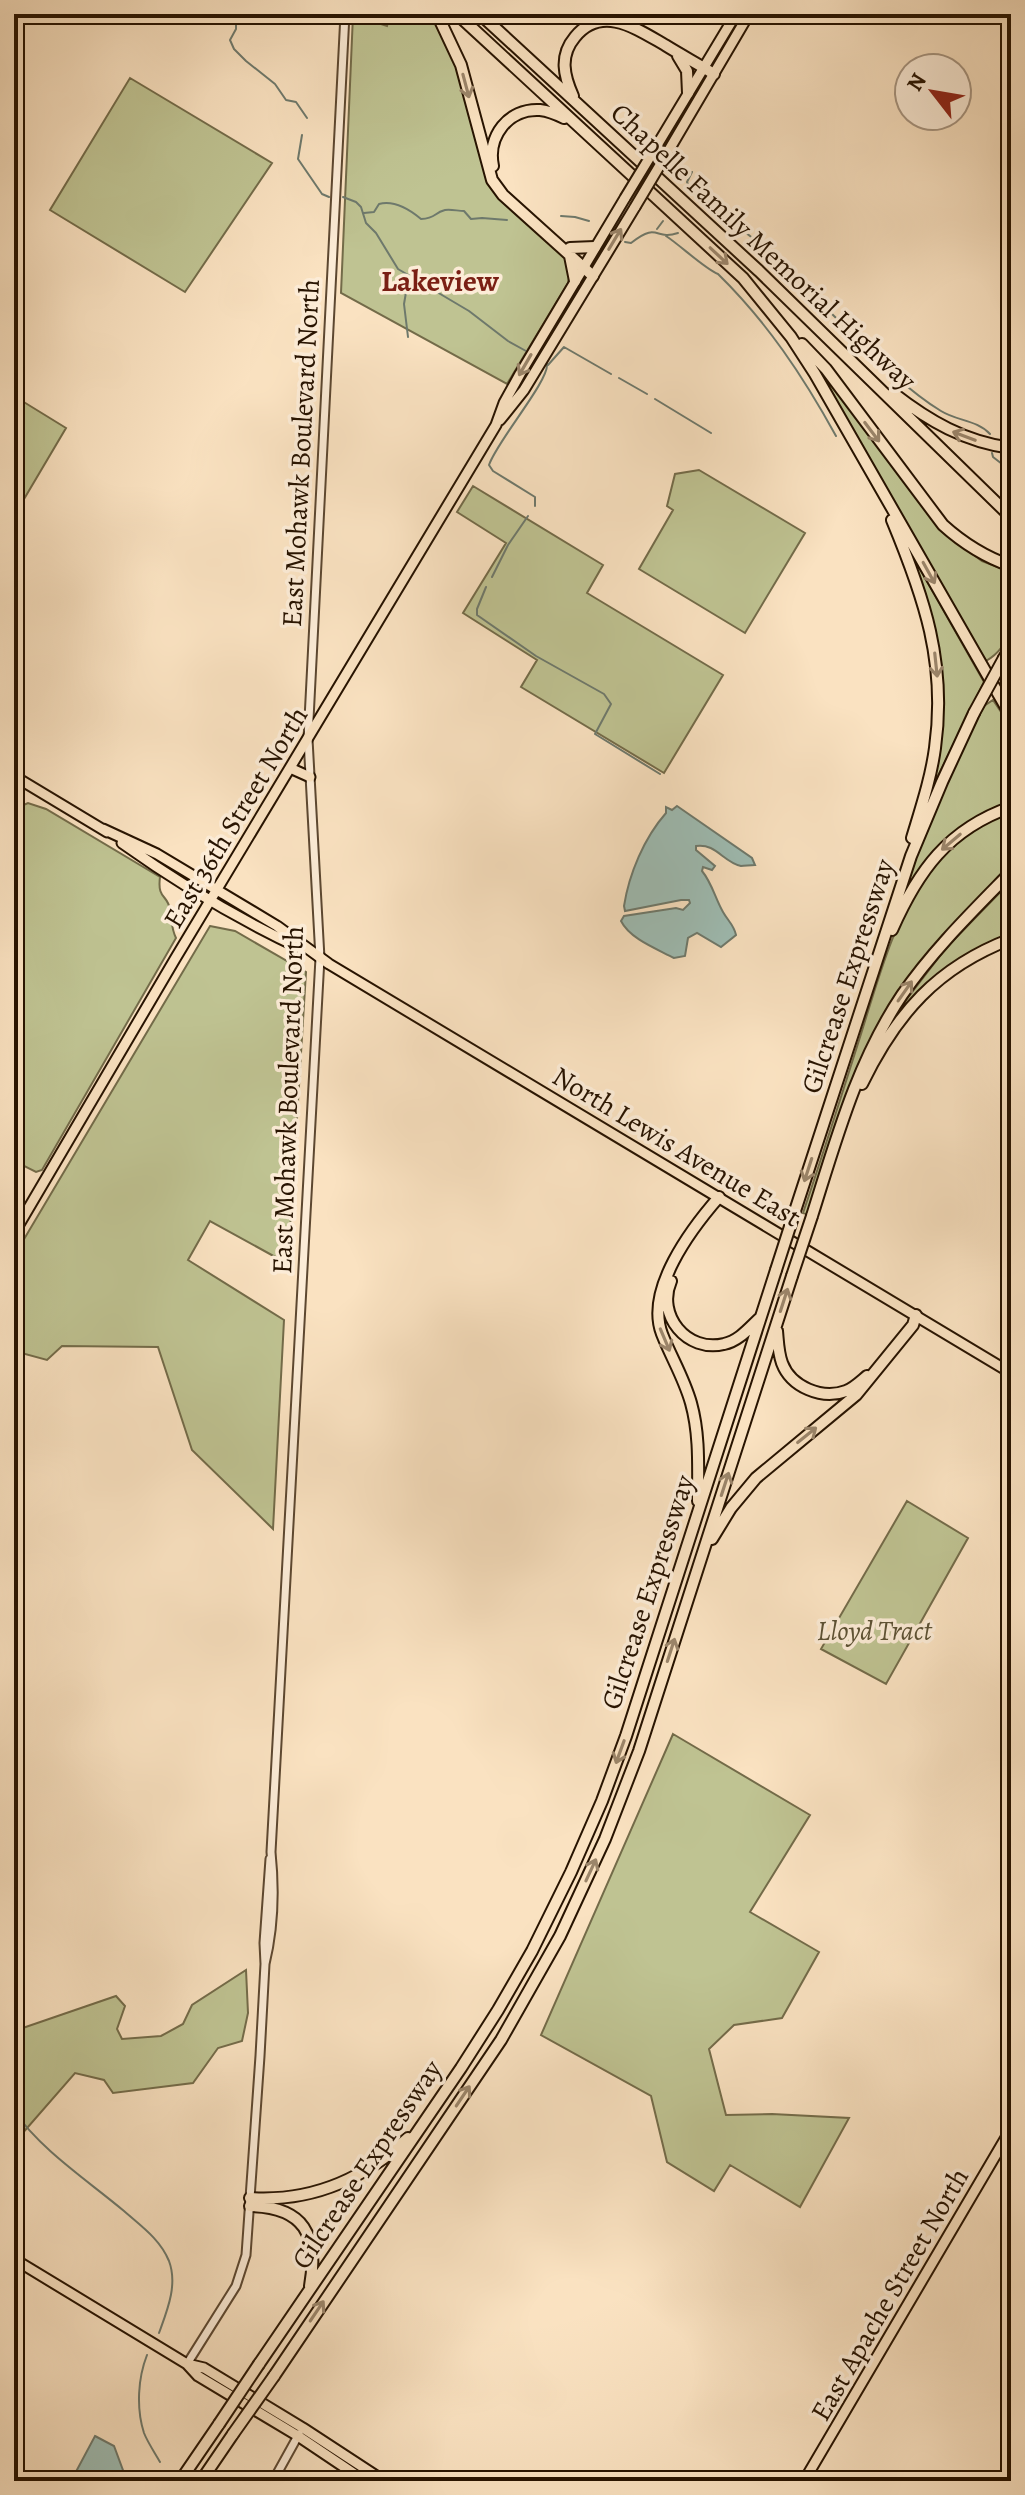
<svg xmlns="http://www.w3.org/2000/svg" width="1025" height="2495" viewBox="0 0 1025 2495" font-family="Alegreya,serif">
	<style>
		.green { fill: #bfc392; stroke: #736b49; stroke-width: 2 }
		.water { fill: #9ebdb4; stroke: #6e796c; stroke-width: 2 }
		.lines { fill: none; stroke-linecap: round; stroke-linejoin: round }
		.stream { stroke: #6e796c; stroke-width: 2 }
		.minor-casing { stroke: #5c4730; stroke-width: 11 }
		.major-casing { stroke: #271300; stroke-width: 13 }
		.highway-casing { stroke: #271300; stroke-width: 14 }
		.minor { stroke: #fcecd7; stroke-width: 7 }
		.major { stroke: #fae2c1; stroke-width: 9 }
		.highway { stroke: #fae2c1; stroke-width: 10 }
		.major-bridge-casing { stroke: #271300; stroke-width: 13; stroke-linecap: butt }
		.highway-bridge-casing { stroke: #271300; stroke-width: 14; stroke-linecap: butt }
		.major-bridge { stroke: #fae2c1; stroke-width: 9 }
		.highway-bridge { stroke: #fae2c1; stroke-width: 10 }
		.oneway { stroke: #9b856a }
		.labels { text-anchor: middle; stroke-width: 7; stroke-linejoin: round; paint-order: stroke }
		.street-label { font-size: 28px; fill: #271300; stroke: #fcecd7 }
		.park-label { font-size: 28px; font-style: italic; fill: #5c5133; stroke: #fcecd7 }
		.neighbourhood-label { font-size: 30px; font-weight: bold; fill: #7a1f14; stroke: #fcecd7 }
	</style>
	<rect width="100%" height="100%" fill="#fae2c1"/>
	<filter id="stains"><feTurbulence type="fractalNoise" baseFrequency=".0025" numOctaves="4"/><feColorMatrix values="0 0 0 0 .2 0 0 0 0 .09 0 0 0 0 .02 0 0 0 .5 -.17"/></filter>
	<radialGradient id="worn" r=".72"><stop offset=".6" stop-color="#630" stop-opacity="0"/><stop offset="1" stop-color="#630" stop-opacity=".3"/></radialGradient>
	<path class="green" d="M390 14H432L455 61 486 176 565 257 570 273 568 283 507 384 341 293 353 15 387 26Z
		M130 78 272 163 185 292 50 210Z
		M823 371 954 540 982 561 1011 572C1011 606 1020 641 986 661L819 374Z
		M14 396 66 428 14 516Z
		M699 470 805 533 745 633 639 569 673 510 667 506 675 474Z
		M473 486 603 565 587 593 723 675 664 773 521 687 537 660 463 613 506 543 457 512Z
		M916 562 984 682 936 780 932 779 941 718 913 563Z
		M993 700 1011 727V802C964 821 930 850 904 894L902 892 928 822 954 765 984 706Z
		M14 801 21 806 28 803 46 809 160 877C157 900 168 894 170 910 172 920 171 928 176 938L42 1170 36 1172 14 1161Z
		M1011 813V863L914 973 892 1002 877 1027 846 1096 807 1214 803 1213C823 1154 842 1094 861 1034 879 976 895 916 931 866 948 843 984 821 1011 813Z
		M1011 881V937L991 944 903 1010 900 1008 946 948Z
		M210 926 235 931 306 972 288 1264 210 1221 188 1260 284 1320 273 1529 192 1450 158 1347 62 1346 47 1360 14 1351V1256Z
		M907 1501 968 1538 886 1684 821 1649Z
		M673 1734 810 1815 750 1912 819 1952 782 2018 734 2025 709 2049 726 2115 772 2114 849 2118 800 2207 730 2165 714 2191 667 2162 651 2096 541 2035Z
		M246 1970 248 2013 242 2041 218 2048 193 2083 113 2093 104 2080 75 2073 14 2143V2031L116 1996 125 2006 117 2029 122 2039 161 2036 183 2024 192 2005Z"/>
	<path class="water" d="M677 806 752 858 755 865C750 865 745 866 741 866 723 862 716 843 696 846V850L715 866 712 870 703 867 702 871C712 883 715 898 723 912 728 921 734 925 736 935L721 947 697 933 688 938 685 956 674 958C657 949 630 939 621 921L624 916 676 908 683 910 690 903 689 900H681L625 911 624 906C629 874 644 838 666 813V807L672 810Z
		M95 2436 114 2446 127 2481H71Z"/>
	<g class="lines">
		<path class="stream" d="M236 14V29L230 40 234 49 246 61 275 84 286 100 296 102 307 118
			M302 135 298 159 322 194 329 197
			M691 190 687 182 692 172
			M343 197 356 202 361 207 366 223 376 233 398 269 469 311 508 341 526 351
			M364 213 374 212 379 204C394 200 409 209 421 219 437 218 433 213 445 210 451 209 458 211 464 211L471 219 482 218 507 220
			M561 216 575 217 589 221
			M720 219C744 221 811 294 831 313 866 347 899 385 941 411 957 421 977 420 990 434
			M657 229 663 221
			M666 236C680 245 705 269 718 274 767 322 803 376 836 436
			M625 242 631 243C659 221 654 241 678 233
			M408 337 404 304 409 275
			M548 365 564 347 611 374
			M619 378 647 394
			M655 399 711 433
			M992 453 993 457 1011 471
			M535 506V497L493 471 489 465C497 441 549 381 547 364
			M492 577 508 545 528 516
			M486 587 477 609V615L536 656 604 694 611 704 595 734 660 774
			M14 2111C41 2150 87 2180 124 2211 141 2226 160 2239 169 2261 178 2285 167 2311 159 2333
			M147 2355C138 2378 136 2408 144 2433 148 2443 155 2453 160 2462"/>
		<g class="minor-casing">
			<path id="minor" d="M265 1964C274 1927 275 1890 271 1852L320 958 308 739 345 14
				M187 2364 236 2286 246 2255 260 2056 265 1964 264 1943 270 1859
				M273 2481 299 2434"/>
		</g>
		<g class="major-casing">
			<path id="major" d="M656 147 736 14
				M666 155 749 14
				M500 420 524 390 635 207
				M290 768 310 777
				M14 776 107 832
				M103 829 157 854 277 926 329 964 1011 1373
				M122 843C178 883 240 920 302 949
				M14 1233 175 959 496 425 504 403 520 374 625 198
				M14 2259 187 2364 198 2376 298 2436 365 2481
				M187 2364 204 2368 303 2428 384 2481
				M804 2481 1011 2129"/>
		</g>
		<g class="highway-casing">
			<path id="highway" d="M437 14 461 65 492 180 503 195 593 276
				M457 14 743 278 791 337 815 374 1011 716
				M480 14 759 271 1011 517
				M678 56 687 71 688 93
				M573 96C564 76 559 56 575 37 602 4 637 29 665 45 681 55 698 64 714 74
				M493 166C487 137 508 108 540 110 549 111 556 114 564 118
				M570 248 595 247
				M570 256 575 281
				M802 344 826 369 943 525C964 544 985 557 1011 566
				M893 393C929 421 965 442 1011 448
				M892 520C924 597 947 663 935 748 931 778 921 808 912 838
				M1004 658 1011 647
				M892 930C918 871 948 829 1011 807
				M862 1084C896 1014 937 967 1011 939
				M795 1211 911 856 942 782 974 713
				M812 1216C836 1140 857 1062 902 995 933 950 973 911 1011 872
				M671 1281C656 1315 687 1353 724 1344 739 1341 749 1328 760 1318
				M777 1331C778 1341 778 1352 782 1363 791 1387 822 1400 846 1391 854 1388 861 1381 867 1376
				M698 1501C698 1468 700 1435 691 1403 684 1378 671 1357 662 1334 645 1290 691 1229 719 1197
				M712 1539 731 1508 756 1478 856 1395 913 1325 916 1315
				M250 2198C312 2202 363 2180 408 2138
				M250 2206C304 2207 319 2235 310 2286
				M259 2364 461 2068 498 2010 532 1951 571 1872 602 1801 626 1736 776 1270
				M274 2376 501 2040 560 1936 605 1839 639 1751 792 1276
				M180 2481 219 2424
				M201 2481 233 2434"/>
		</g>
		<use href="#minor" class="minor"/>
		<use href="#major" class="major"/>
		<use href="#highway" class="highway"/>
		<g class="major-bridge-casing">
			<path id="major-bridge" d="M625 198 656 147
				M635 207 666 155"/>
		</g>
		<g class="highway-bridge-casing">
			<path id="highway-bridge" d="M974 713 1004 658
				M776 1270 795 1211
				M792 1276 812 1216
				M219 2424 259 2364
				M233 2434 274 2376"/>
		</g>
		<use href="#major-bridge" class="major-bridge"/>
		<use href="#highway-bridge" class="highway-bridge"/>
	</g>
	<defs><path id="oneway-shaft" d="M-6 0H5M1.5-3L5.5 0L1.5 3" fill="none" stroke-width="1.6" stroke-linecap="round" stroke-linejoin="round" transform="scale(2)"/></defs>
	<g class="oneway">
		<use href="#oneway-shaft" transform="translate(466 86) rotate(75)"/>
		<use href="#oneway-shaft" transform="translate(615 239) rotate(-59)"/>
		<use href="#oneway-shaft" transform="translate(719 256) rotate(43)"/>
		<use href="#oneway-shaft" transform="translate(525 365) rotate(120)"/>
		<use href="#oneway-shaft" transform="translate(872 432) rotate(53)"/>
		<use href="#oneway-shaft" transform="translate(964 436) rotate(-159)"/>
		<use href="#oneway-shaft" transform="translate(929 573) rotate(61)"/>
		<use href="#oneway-shaft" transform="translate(936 665) rotate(84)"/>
		<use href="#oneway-shaft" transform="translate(951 842) rotate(140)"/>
		<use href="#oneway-shaft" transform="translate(905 991) rotate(-55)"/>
		<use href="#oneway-shaft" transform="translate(808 1170) rotate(108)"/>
		<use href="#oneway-shaft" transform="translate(784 1300) rotate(-72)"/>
		<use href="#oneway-shaft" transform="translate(665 1340) rotate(67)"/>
		<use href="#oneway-shaft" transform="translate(807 1435) rotate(-39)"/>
		<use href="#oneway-shaft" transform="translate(725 1484) rotate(-72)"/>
		<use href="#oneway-shaft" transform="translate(671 1650) rotate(-72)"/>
		<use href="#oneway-shaft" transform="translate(620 1752) rotate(110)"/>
		<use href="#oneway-shaft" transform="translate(591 1870) rotate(-65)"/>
		<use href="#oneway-shaft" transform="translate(463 2096) rotate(-56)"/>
		<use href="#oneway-shaft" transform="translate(317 2311) rotate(-56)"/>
	</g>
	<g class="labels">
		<g class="street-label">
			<text transform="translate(764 246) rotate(43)" y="10">Chapelle Family Memorial Highway</text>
			<text transform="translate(300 453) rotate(-87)" y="10">East Mohawk Boulevard North</text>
			<text transform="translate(235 817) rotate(-59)" y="10">East 36th Street North</text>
			<text transform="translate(847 976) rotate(-72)" y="10">Gilcrease Expressway</text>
			<text transform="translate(287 1100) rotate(-88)" y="10">East Mohawk Boulevard North</text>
			<text transform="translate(677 1146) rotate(31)" y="10">North Lewis Avenue East</text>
			<text transform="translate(647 1592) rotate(-72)" y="10">Gilcrease Expressway</text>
			<text transform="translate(366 2164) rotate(-56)" y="10">Gilcrease Expressway</text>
			<text transform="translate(889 2294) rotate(-60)" y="10">East Apache Street North</text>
		</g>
		<g class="park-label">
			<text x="874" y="1640">Lloyd Tract</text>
		</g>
		<g class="neighbourhood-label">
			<text x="440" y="291">Lakeview</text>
		</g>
	</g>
	<rect width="1025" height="2495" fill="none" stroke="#fae2c1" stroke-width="48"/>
	<rect x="16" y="16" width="993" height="2463" fill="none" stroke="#271300" stroke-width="4"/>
	<rect x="24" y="24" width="977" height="2447" fill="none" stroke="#271300" stroke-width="2"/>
	<g transform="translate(933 92) rotate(301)"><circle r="38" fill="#fcecd7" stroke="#a79581" stroke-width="2"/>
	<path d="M0-6L14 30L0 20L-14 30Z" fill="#8f2418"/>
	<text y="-12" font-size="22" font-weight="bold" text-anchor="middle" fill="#271300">N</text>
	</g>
	<rect width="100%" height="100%" filter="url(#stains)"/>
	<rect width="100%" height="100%" fill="url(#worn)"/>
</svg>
